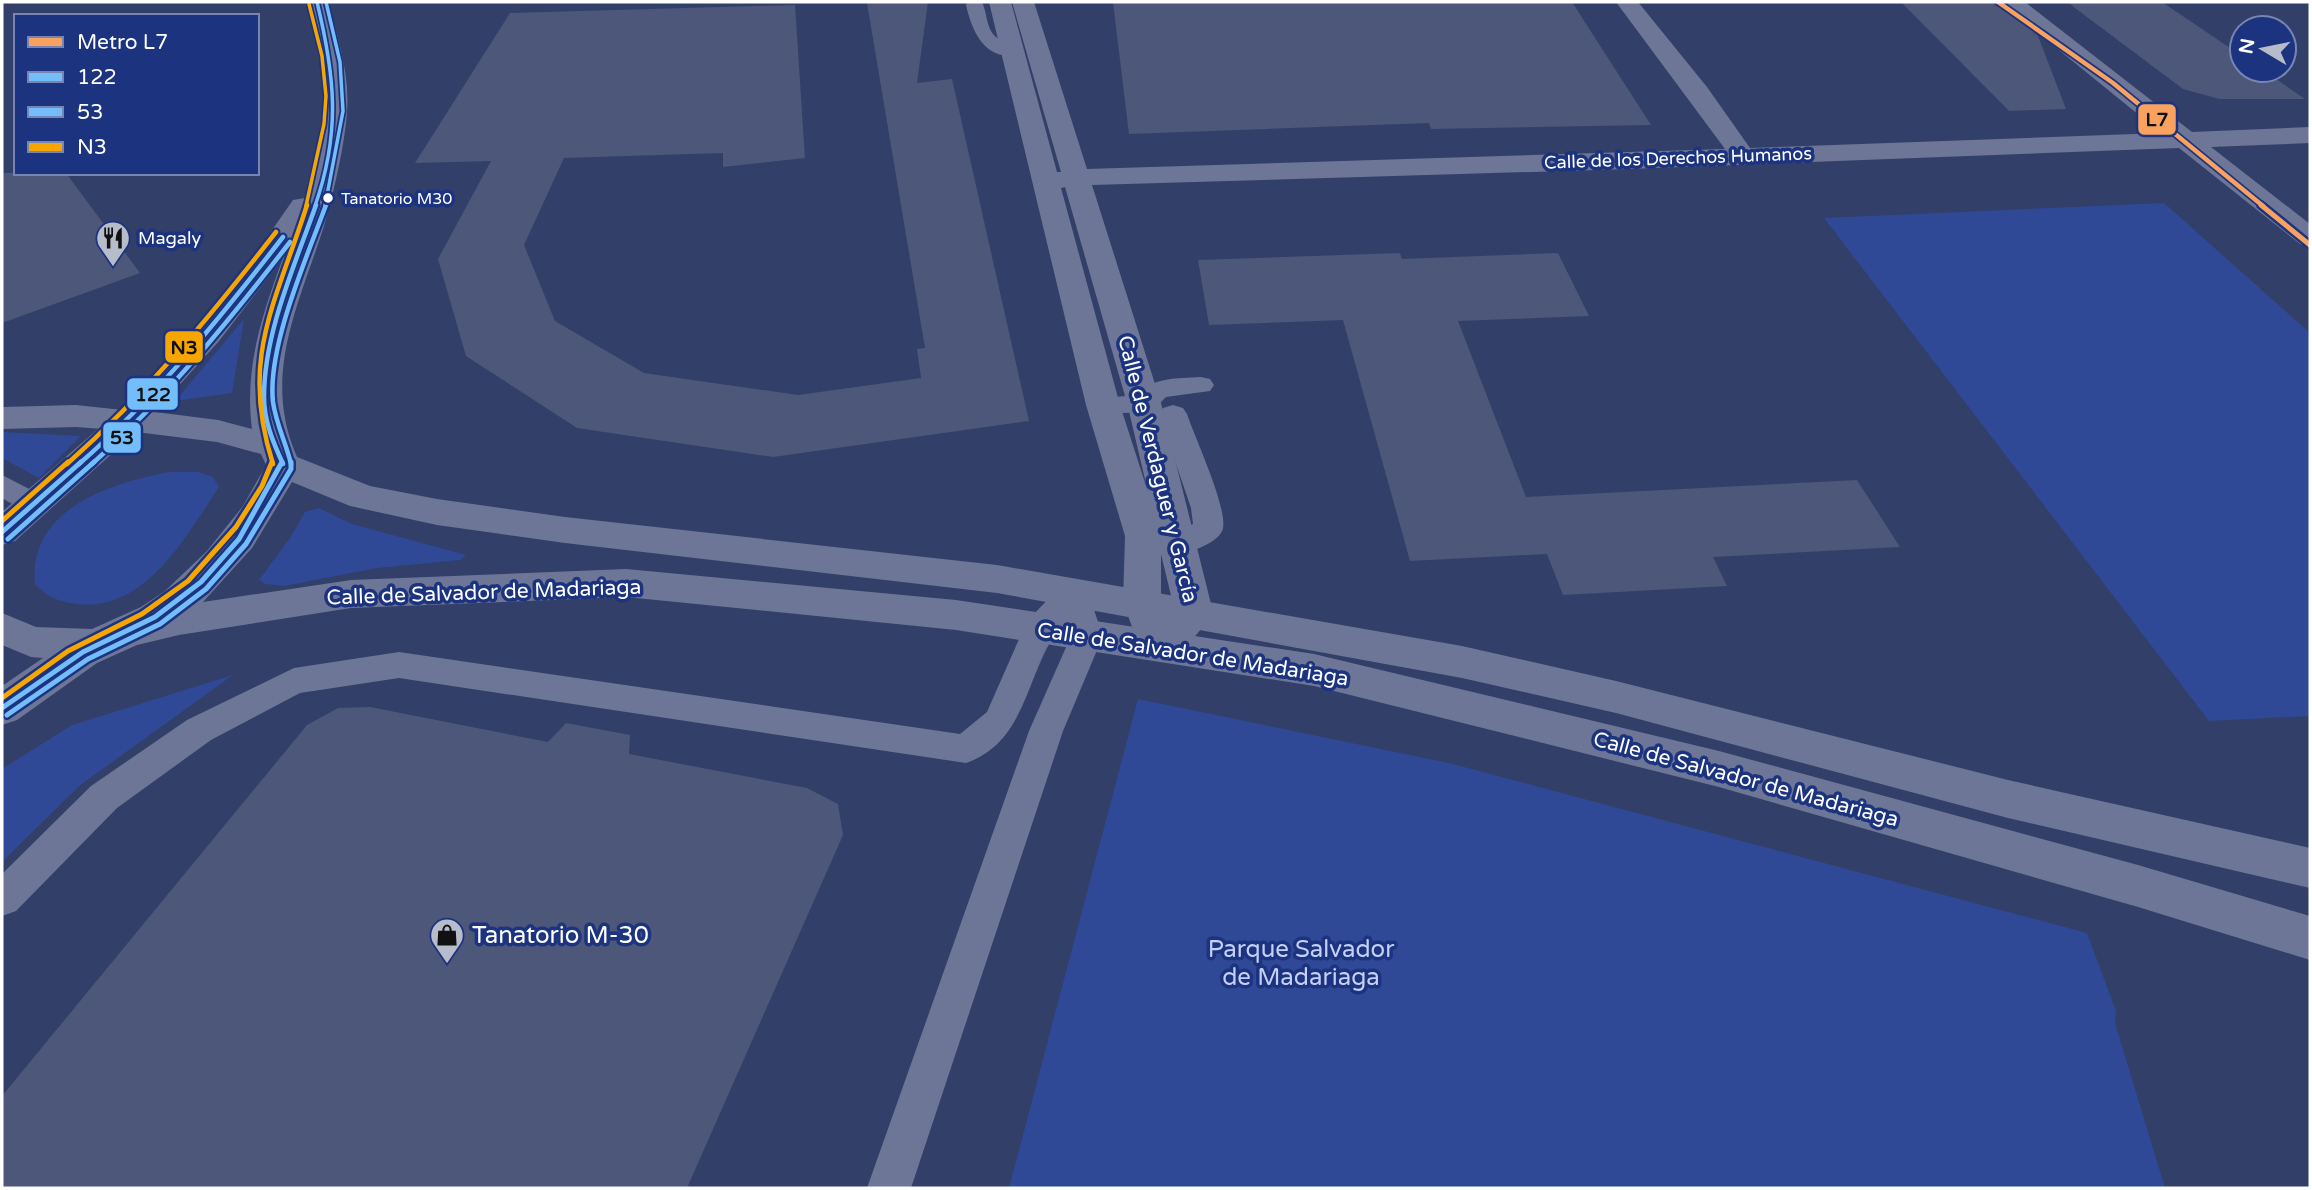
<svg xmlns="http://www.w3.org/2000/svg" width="2312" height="1190" viewBox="0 0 2312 1190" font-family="'Varela Round',sans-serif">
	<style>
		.green { fill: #2f4997 }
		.building { fill: #4c5779 }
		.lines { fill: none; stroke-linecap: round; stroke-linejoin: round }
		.service { fill: #6e7697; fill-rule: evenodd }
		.minor { fill: #6e7697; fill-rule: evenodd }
		.tertiary { fill: #6e7697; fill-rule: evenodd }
		.bus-1-far2-casing { stroke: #1c337f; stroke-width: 7 }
		.bus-1-far1-casing { stroke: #1c337f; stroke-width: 9 }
		.bus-1-casing { stroke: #1c337f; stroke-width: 10 }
		.bus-2-far2-casing { stroke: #1c337f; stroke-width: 7 }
		.bus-2-far1-casing { stroke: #1c337f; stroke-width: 9 }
		.bus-2-casing { stroke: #1c337f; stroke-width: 10 }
		.bus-3-far2-casing { stroke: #1c337f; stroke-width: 7 }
		.bus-3-far1-casing { stroke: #1c337f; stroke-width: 9 }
		.bus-3-casing { stroke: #1c337f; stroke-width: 10 }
		.bus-1-far2 { stroke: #73befa; stroke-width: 3.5 }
		.bus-1-far1 { stroke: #73befa; stroke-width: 4.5 }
		.bus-1 { stroke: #73befa; stroke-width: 5 }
		.bus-2-far2 { stroke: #73befa; stroke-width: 3.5 }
		.bus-2-far1 { stroke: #73befa; stroke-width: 4.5 }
		.bus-2 { stroke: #73befa; stroke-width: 5 }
		.bus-3-far2 { stroke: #f7a600; stroke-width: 3.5 }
		.bus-3-far1 { stroke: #f7a600; stroke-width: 4.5 }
		.bus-3 { stroke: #f7a600; stroke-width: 5 }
		.metro-1-far1-casing { stroke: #1c337f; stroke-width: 8 }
		.metro-1-casing { stroke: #1c337f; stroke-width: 10 }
		.metro-1-far1 { stroke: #f9a260; stroke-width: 4.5 }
		.metro-1 { stroke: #f9a260; stroke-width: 5 }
		.bus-dot { fill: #fff; stroke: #1c337f; stroke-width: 2.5 }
		.labels { text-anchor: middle; stroke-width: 7; stroke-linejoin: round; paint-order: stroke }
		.far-bus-label { font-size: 16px; fill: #fff; stroke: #1c337f; text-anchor: start }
		.far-street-label { font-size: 18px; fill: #fff; stroke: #1c337f }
		.far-poi-label { font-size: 18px; fill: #fff; stroke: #1c337f; text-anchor: start }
		.street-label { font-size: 21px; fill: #fff; stroke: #1c337f }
		.near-poi-label { font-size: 24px; fill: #fff; stroke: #1c337f; text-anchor: start }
		.near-park-label { font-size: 24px; fill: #c4d0f7; stroke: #1c337f }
		.line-badge { stroke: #1c337f; stroke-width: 2.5 }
		.pale-badge-label { font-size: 19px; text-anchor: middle; font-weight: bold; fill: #111 }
	</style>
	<rect width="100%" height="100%" fill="#323f69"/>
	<path class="green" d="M2164 203 2310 333V716L2209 721 1824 218Z
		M244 319 232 393 175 401Z
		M2 432 81 436 39 478 2 458Z
		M170 472H198L213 477 219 487C186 536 146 612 77 604 59 602 47 597 35 584 28 509 110 483 170 472Z
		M319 508 352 524 466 555 460 560 377 568 284 586 265 584 259 580 290 538 305 512Z
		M233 675 79 786 2 862V769L72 725Z
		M1138 699 1449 763 2087 933 2116 1011 2115 1023 2165 1188H1009Z"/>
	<path class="building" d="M928 2 917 83 952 79 1029 421 773 457 577 428 466 356 438 259 491 161 415 163 510 13 795 5 805 158 723 167V153L564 158 524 245 555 321 644 373 798 395 921 378 917 349 925 348 867 3Z
		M1113 2H1572L1651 125 1431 129 1429 123 1129 134Z
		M1901 2H1998L2038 36 2066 109 2009 111Z
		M2067 2H2162L2242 56V70H2263L2305 99H2219L2183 89Z
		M2 173H66L140 273 2 323Z
		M1400 253 1402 259 1558 253 1589 316 1458 321 1526 497 1857 480 1900 547 1713 557 1727 586 1563 595 1547 554 1410 561 1343 320 1209 325 1198 260Z
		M370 707 548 742 566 723 630 735 629 754 807 788 838 804 843 835 687 1188H2V1096L307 725 338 708Z"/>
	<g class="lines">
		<path class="service" d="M968 2H982C987 12 986 25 993 34 1001 44 1015 41 1023 50L1020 54C986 63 972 32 966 5Z
			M1201 377 1210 379 1214 385 1210 391 1166 397 1154 409 1144 412 1103 414 1093 411 1089 405 1093 399 1137 395C1156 376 1175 379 1201 377Z
			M1173 405 1183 408 1187 414C1195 438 1227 506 1223 528 1221 542 1190 552 1178 556L1167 553 1163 545 1167 537 1193 524 1191 508 1159 414 1163 408Z
			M2 475 43 496 48 503 43 510C27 515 16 506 2 498Z
			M1074 580 1085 584 1103 636 1063 731 911 1188H867L1029 731 1071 636 1066 620C1025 664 1031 741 966 763L399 678 300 693 211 740 117 808 16 911 2 916V874L91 786 187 720 294 668 399 652 960 734 987 712 1027 621 1063 584Z"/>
		<path class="minor" d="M989 2H1011L1057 172H1061L1012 2H1034L1087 169 1725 149 1616 2H1638L1707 87 1750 148 2161 133 2000 2H2025L2192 132 2310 127V143L2211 147 2310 224V247L2300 244 2179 148 1629 169 1092 185 1161 403 1213 612C1204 628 1179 658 1159 661 1154 661 1148 659 1143 657L1123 602 1125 536 1086 405ZM1065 187 1127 403 1148 492 1120 405 1061 188ZM1161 554 1174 608 1166 615 1161 602Z
			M76 405 141 412 146 420 141 428 129 431 76 427 2 429V407Z"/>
		<path class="tertiary" d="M306 2H328C338 38 350 74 347 112 345 144 333 196 324 226 299 305 261 375 297 457L370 486 437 499 565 517 997 565 1462 646 1616 681 2008 780 2310 848V888L2008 818 1616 713 1462 678 997 593 565 543 437 525 350 506 292 482 252 548 203 602 351 580 626 569 956 600 1314 654 1719 751 2138 865 2310 916V960L2138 907 1719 787 1314 686 956 630 626 597 351 608 179 635 137 645 97 663 17 720 2 725V686L43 658 31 657 2 645V613L36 627 92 629 141 607 165 591 207 551 243 506 266 465 261 454 217 442 136 432 15 541 2 545V512C40 479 78 447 115 414 183 351 241 276 293 200L305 198C309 170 319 142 322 114 326 76 315 38 306 2ZM283 258C262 315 244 368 252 429L218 420 155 412 219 341Z"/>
		<g class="bus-1-far2-casing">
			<path id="bus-1-far2" d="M315 206C341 132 335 76 317 2"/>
		</g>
		<g class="bus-1-far1-casing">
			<path id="bus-1-far1" d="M79 464C157 396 220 318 283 237
				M283 464C273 442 264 421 264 397 264 332 295 265 316 205"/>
		</g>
		<g class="bus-1-casing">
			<path id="bus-1" d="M2 532 81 462
				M2 708 83 652 155 617 201 582 239 539 282 462"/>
		</g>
		<g class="bus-2-far2-casing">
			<path id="bus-2-far2" d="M325 206 343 111 340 62 326 2"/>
		</g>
		<g class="bus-2-far1-casing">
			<path id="bus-2-far1" d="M92 464C167 397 229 321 290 242
				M291 464C286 443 276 424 273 402 267 347 307 257 326 205"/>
		</g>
		<g class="bus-2-casing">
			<path id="bus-2" d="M8 539 94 462
				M7 715 88 659 160 624 206 589 246 544 291 469V462"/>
		</g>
		<g class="bus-3-far2-casing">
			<path id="bus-3-far2" d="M306 206 324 124 326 96 322 56 309 4"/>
		</g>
		<g class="bus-3-far1-casing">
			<path id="bus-3-far1" d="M67 464C148 392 209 318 276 232
				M273 464C239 358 276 303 307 205"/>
		</g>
		<g class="bus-3-casing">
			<path id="bus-3" d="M2 521 68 462
				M2 698 68 651 142 614 188 581 236 527 262 486 272 462"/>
		</g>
		<use href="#bus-1-far2" class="bus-1-far2"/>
		<use href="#bus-1-far1" class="bus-1-far1"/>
		<use href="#bus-1" class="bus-1"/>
		<use href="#bus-2-far2" class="bus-2-far2"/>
		<use href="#bus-2-far1" class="bus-2-far1"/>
		<use href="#bus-2" class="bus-2"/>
		<use href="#bus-3-far2" class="bus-3-far2"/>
		<use href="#bus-3-far1" class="bus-3-far1"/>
		<use href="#bus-3" class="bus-3"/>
		<g class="metro-1-far1-casing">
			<path id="metro-1-far1" d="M1998 2 2113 83 2263 206"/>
		</g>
		<g class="metro-1-casing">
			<path id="metro-1" d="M2261 205 2310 245"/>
		</g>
		<use href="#metro-1-far1" class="metro-1-far1"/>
		<use href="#metro-1" class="metro-1"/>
	</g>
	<defs>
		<g id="restaurant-pin" transform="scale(1.75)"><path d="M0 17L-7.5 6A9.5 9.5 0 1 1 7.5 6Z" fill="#b7bcca" stroke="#1c337f"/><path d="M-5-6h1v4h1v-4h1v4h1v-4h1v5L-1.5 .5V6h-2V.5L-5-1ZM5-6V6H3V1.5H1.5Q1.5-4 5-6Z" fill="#111"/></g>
		<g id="shop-pin" transform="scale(1.75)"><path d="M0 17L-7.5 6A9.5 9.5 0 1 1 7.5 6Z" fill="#b7bcca" stroke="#1c337f"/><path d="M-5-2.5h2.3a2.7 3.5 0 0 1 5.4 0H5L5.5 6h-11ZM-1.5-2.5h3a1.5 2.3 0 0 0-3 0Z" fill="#111"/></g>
	</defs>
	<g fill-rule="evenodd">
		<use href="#restaurant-pin" x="113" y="238"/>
		<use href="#shop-pin" x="447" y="935"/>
	</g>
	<circle class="bus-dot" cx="328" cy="198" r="6"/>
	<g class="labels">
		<g class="far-bus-label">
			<text x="341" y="204">Tanatorio M30</text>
		</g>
		<g class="far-street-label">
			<text transform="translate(1678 158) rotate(-2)" y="6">Calle de los Derechos Humanos</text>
		</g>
		<g class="far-poi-label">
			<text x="138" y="244">Magaly</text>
		</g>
		<g class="street-label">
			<text transform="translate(1158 469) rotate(76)" y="7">Calle de Verdaguer y García</text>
			<text transform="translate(484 592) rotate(-2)" y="7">Calle de Salvador de Madariaga</text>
			<text transform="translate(1193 654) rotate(9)" y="7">Calle de Salvador de Madariaga</text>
			<text transform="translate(1746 779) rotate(15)" y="7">Calle de Salvador de Madariaga</text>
		</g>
		<g class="near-poi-label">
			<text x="472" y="943">Tanatorio M-30</text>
		</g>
		<g class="near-park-label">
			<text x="1301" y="957">Parque Salvador<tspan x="1301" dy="28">de Madariaga</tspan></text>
		</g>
	</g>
	<g class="line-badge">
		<rect x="2137" y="103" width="40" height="33" rx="7" fill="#f9a260"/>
		<rect x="164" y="330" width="40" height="34" rx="7" fill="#f7a600"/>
		<rect x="126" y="377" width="53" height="34" rx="7" fill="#73befa"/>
		<rect x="102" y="421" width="40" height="33" rx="7" fill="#73befa"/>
	</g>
	<g class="pale-badge-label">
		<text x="2157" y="126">L7</text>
		<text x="184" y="354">N3</text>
		<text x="153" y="401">122</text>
		<text x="122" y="444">53</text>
	</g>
	<rect width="2312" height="1190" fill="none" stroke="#ffffff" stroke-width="7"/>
	<rect x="14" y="14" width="245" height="161" fill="#1c337f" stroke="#7785b2" stroke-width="2"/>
	<rect x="28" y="37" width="35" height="10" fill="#f9a260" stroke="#7785b2" stroke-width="2"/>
	<text x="77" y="49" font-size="21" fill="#ffffff">Metro L7</text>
	<rect x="28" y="72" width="35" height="10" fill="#73befa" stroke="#7785b2" stroke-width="2"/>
	<text x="77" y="84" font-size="21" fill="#ffffff">122</text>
	<rect x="28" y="107" width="35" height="10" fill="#73befa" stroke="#7785b2" stroke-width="2"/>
	<text x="77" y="119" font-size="21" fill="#ffffff">53</text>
	<rect x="28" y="142" width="35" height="10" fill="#f7a600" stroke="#7785b2" stroke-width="2"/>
	<text x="77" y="154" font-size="21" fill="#ffffff">N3</text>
	<g transform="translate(2263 49) rotate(280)"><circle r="33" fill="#1c337f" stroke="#7785b2" stroke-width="2"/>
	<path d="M0-5L12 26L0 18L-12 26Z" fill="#b7bcca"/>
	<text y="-10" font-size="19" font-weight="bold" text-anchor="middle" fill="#ffffff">N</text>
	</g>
</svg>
